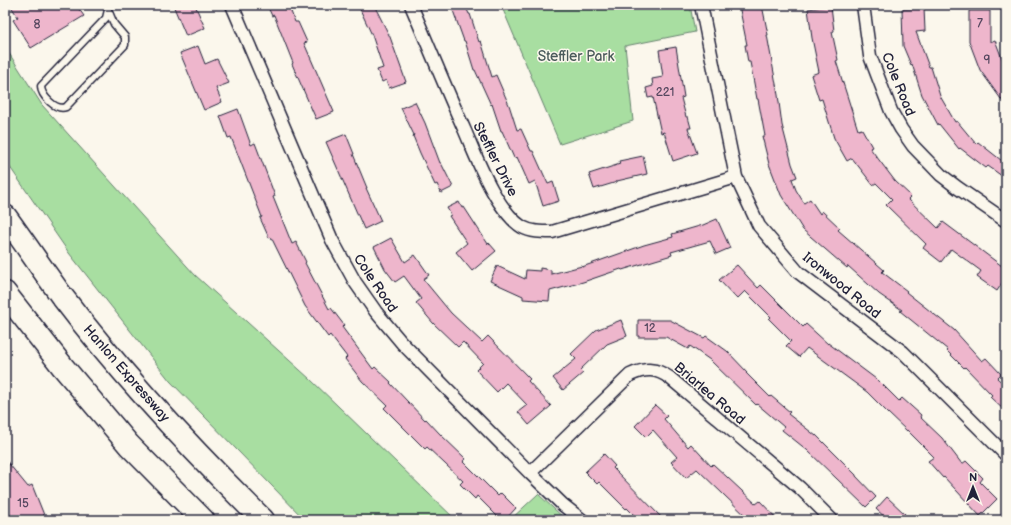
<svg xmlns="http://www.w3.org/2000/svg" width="1011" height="525" viewBox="0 0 1011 525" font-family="'Balsamiq Sans',sans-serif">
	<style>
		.green { fill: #a8dea1; stroke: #65806e }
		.building { fill: #eeb6cc; stroke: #22223b }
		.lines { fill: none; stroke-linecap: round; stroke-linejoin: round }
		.lane-casing { stroke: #22223b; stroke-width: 9 }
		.street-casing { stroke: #22223b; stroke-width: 15 }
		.highway-casing { stroke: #22223b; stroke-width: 25 }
		.lane { stroke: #fbf7ec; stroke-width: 6 }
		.street { stroke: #fbf7ec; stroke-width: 12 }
		.highway { stroke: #fbf7ec; stroke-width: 22 }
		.labels { text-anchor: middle; stroke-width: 3; stroke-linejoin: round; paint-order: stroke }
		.number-label { font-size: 12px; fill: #55475f }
		.park-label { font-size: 14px; fill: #4a5a5a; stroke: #fbf7ec }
		.street-label { font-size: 14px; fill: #22223b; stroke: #fbf7ec }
	</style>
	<rect width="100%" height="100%" fill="#fbf7ec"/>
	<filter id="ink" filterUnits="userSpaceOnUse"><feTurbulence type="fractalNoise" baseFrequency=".025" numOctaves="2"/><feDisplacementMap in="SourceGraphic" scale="8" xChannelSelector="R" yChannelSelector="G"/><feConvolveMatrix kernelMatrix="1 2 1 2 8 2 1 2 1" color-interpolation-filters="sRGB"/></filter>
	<g filter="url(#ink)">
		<path class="green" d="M501 5H690L695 32 625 46 633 121 560 144Z
			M5 47 42 105 195 275 310 379 456 520H305L170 381 69 253 5 160Z
			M538 494 566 520H510Z"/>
		<path class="building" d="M10 5H76L84 16 31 48 13 20 18 17Z
			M173 5H195L205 28 186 36Z
			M267 5H298L290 9 295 22H298L307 42 304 43 334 112 316 119 292 64 293 63 274 15 272 16Z
			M358 5H374L390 37 406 82 389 88 386 80 382 82 377 70 383 68 372 35Z
			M451 5H465L469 14H470L479 42 481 41 492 77 496 75 509 105 517 130 521 129 531 151H533L548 184 553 182 559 201 543 206 535 181 529 184 517 157 514 158 502 131H501L492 104 491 105 475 70H474L465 41H464Z
			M739 5H762L768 35H767L778 95 782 125 792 164 797 177 792 179 796 190 804 203 810 199 820 214 822 211 840 228 838 230 884 270 882 272 907 291 906 292 954 330 982 361 986 358 1001 374 997 378 1006 386V412L990 397 992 395 965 367 964 368 947 351 948 350 900 311 902 310 879 294 848 266 847 268 803 230 781 195 769 164 762 136H765L758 99H757L750 62H748L745 45H747Z
			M831 6 834 31 832 32 838 60 836 61 858 130 862 129 872 147 870 148 895 181 911 196 908 199 938 228 943 222 1006 269V277L997 291 977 277 981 271 951 249 941 262 923 248 926 244 886 205 892 199 876 183 873 185 852 158 847 161 834 138 822 99 819 100 811 75 819 72 812 38 808 9Z
			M924 8 925 31 916 32 929 67H931L940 96 955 122 957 121 976 144 978 142 1006 164V179L988 166 986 168 960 148 959 149 939 124 938 125 922 95 912 64 911 65 903 46 902 9Z
			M969 11H990V42L995 40 1006 69V106L980 70 969 41Z
			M198 46 205 64 217 59 229 83 216 88 222 102 204 110 180 53Z
			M676 47 684 97 681 98 686 117H688L691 128H688L697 153 673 161 664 132 661 133 653 97 648 98 646 88 653 86 652 79 663 77 659 50Z
			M415 102 425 123 440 163H441L453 187 441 193 437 184 435 185 420 153 413 136 414 135 401 108Z
			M238 109 251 145 255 143 275 196 273 197 292 244 296 242 306 262 305 263 329 309 331 308 344 325 342 327 373 369 375 367 391 382 390 383 425 420 426 419 440 434 466 459 463 461 498 496 501 493 516 508 505 520H501L477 496 475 499 460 484 463 481 427 447 425 449 384 408 387 405 362 381 345 359 347 357 330 335 328 337 305 306 271 237 269 238 260 218 262 217 231 137 228 138 220 116Z
			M346 134 354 154H353L367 188H366L381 221 364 229 326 142Z
			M643 156 647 174 617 181V182L594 189 589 174 620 164 619 161Z
			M459 202 462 208 464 207 488 244 489 243 496 251 472 271 456 252 467 243 449 216 451 215 447 208Z
			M717 219 730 248 716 254 710 241 671 252 672 255 622 270 621 269 583 282 550 291 549 301 523 299V296L490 281 497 266 525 279 526 270 540 271V268L551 270V274L582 266V267L644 245 673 237 672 234 703 225Z
			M391 238 405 262 415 255 429 275 423 279 451 313 482 342 488 336 530 379 528 381 551 406 529 425 518 412 527 405 506 383 497 392 476 370 483 363 463 342 458 347 433 323 416 303 421 299 404 276 395 282 385 269 374 247Z
			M737 265 758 288 761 285 803 327 806 324 828 344V343L876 379H877L899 401 902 398 921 415 920 417 942 438 962 464 966 461 983 478 980 482 997 499 980 516 944 477 943 478 928 461 934 457 907 430V431L888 413 867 392 807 348 799 357 786 346 791 341 769 319 771 317 745 291 737 299 719 280Z
			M621 320 627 336 607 344 580 370 583 373 563 390 553 378 576 359 571 354 596 330Z
			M638 320H670L704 338 706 336 727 351 747 372 746 373 770 397 771 396 790 412 788 414 816 436V435L856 475V476L876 497 866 507 807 450 782 430 784 427 757 404 756 405 710 360 690 346 688 349 666 337H638Z
			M655 405 667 416 664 419 688 447 691 444 711 466 713 464 756 504 760 501 778 520H750L697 469 686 478 671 462 677 457 653 430 646 437 635 426Z
			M604 454 615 466 613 468 664 520H639L627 508 626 509 599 482 597 484 585 472Z
			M5 459 28 487 32 485 46 520H12L5 500Z
			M887 497 905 514 899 520H888L876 509Z"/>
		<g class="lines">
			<g class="lane-casing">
				<path id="lane" d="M106 5 114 24 125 37V45L66 107C56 111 41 96 41 86L106 18 108 10"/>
			</g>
			<g class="street-casing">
				<path id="street" d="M232 5 332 240 355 282 376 312 402 343 530 473 563 505 582 520
					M411 5C429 47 446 89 465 131 477 159 496 210 522 227 531 232 541 232 552 232L736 177
					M701 5 736 177 759 226 798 272 903 352 1006 455
					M863 5 870 56 891 111 901 129 913 146 941 175 958 188 1006 221
					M530 473 630 375C646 368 656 368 670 378L800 488 832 520"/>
			</g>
			<g class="highway-casing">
				<path id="highway" d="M5 216C24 242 42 269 61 295 121 374 192 450 263 520
					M5 293 63 367 129 445 203 520"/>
			</g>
			<use href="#lane" class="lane"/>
			<use href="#street" class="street"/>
			<use href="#highway" class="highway"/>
		</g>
	</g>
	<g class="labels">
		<g class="number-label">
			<text x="980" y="27">7</text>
			<text x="37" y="28">8</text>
			<text x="987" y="64">9</text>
			<text x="665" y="96">221</text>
			<text x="650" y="332">12</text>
			<text x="23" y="507">15</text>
		</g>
		<g class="park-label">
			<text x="576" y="61">Steffler Park</text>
		</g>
		<g class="street-label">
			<text transform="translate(899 84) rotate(68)" y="5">Cole Road</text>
			<text transform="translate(496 159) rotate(63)" y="5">Steffler Drive</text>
			<text transform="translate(376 283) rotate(56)" y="5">Cole Road</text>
			<text transform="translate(842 285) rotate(39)" y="5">Ironwood Road</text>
			<text transform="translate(127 373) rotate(49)" y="5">Hanlon Expressway</text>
			<text transform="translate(710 393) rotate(40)" y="5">Briarlea Road</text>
		</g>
	</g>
	<rect width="1011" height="525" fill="none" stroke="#fbf7ec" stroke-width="20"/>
	<rect x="10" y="10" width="991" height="505" fill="none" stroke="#22223b" stroke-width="1.5" filter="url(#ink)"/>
	<g transform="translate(973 487)" stroke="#fbf7ec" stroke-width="3" paint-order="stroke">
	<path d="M0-3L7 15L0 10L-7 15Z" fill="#22223b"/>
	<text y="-6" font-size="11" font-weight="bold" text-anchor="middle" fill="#22223b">N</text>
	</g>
</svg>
